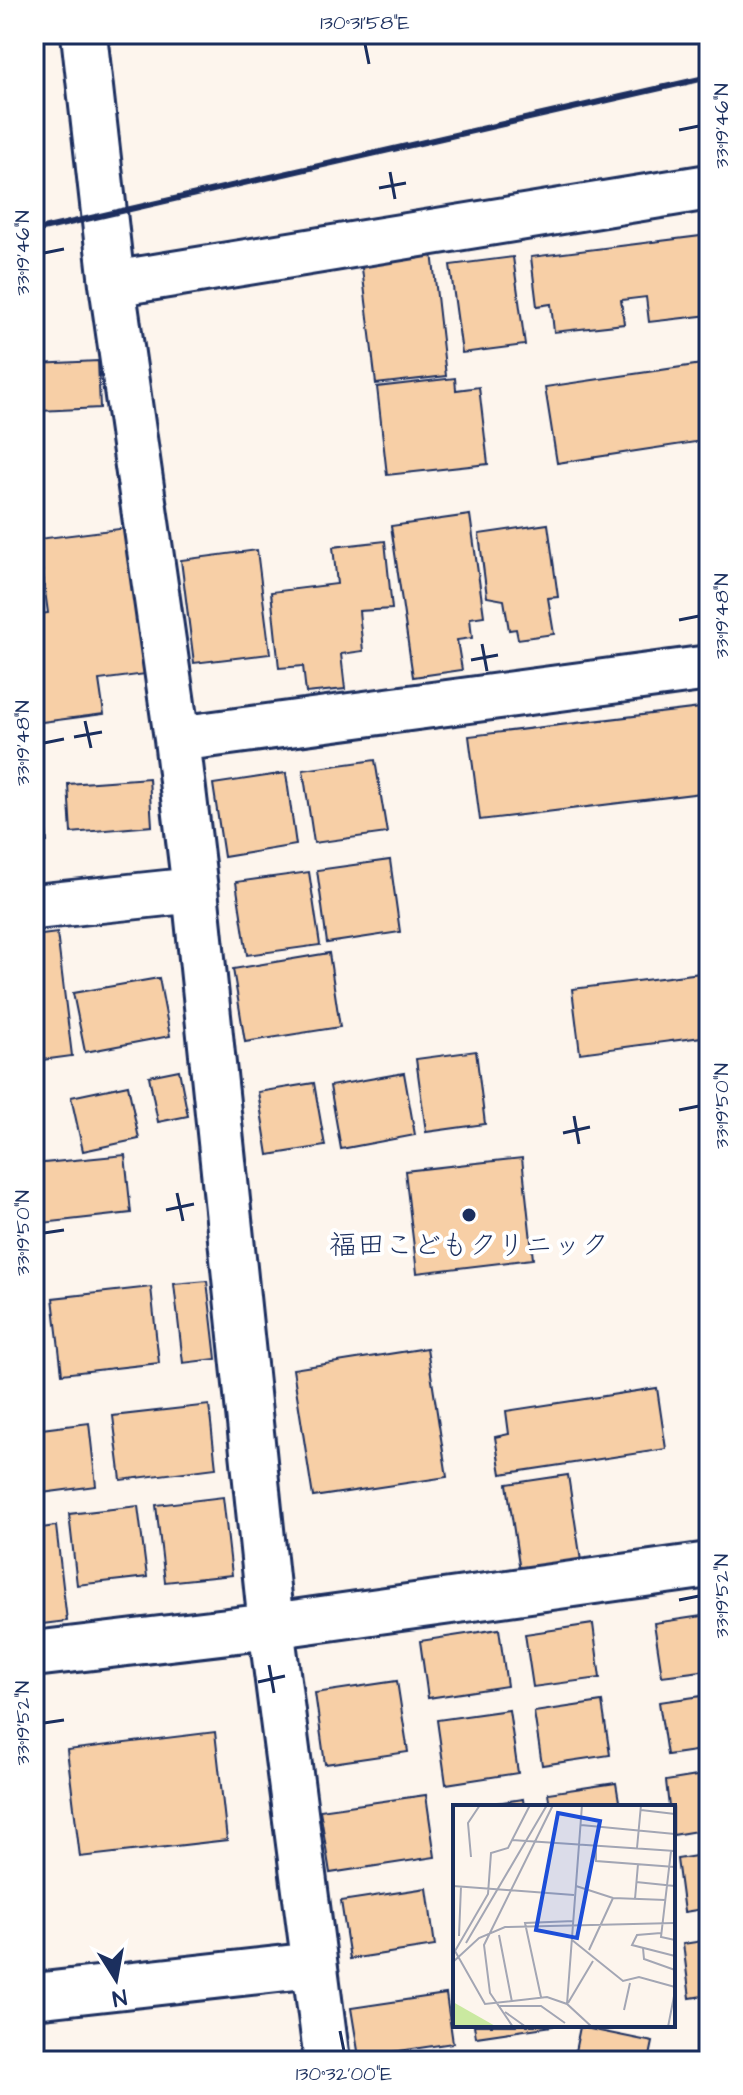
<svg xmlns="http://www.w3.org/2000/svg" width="743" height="2095" viewBox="0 0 743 2095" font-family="'Architects Daughter','Klee One',sans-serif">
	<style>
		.building { fill: #f7cfa6; stroke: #1b2f5e; stroke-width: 2 }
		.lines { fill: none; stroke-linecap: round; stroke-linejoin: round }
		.street-casing { stroke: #1b2f5e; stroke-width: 50 }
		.street { stroke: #fff; stroke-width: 44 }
		.rail { stroke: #1b2f5e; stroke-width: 6 }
		.ticks { fill: none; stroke: #1b2f5e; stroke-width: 3 }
		.poi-dot { fill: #1b2f5e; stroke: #fff; stroke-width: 3 }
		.labels { text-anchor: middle; stroke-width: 8; stroke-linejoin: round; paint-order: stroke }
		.poi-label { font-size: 28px; fill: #1b2f5e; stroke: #fff }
		.inset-road { fill: none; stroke: #a3a6b4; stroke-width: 2 }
		.view { fill: #1d4ed8; fill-opacity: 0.15; stroke: #1d4ed8; stroke-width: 4 }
		.inset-edge { fill: none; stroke: #1b2f5e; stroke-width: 4 }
		.neatline { fill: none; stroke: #1b2f5e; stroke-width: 3 }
		.ticks-label { font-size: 20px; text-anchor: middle; fill: #1b2f5e }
	</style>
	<rect width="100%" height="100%" fill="#fdf5ed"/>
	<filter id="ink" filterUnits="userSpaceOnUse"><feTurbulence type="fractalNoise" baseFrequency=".0125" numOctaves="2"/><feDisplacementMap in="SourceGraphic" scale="16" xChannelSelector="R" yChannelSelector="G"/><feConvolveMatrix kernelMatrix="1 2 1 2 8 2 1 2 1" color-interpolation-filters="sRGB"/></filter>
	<g filter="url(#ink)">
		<path class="building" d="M709 235V315L649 322 646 297 621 300 624 324 554 332 551 304 537 306 531 257Z
			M432 252 446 376 376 384 361 260Z
			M513 257 525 345 462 353 450 265Z
			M98 361 100 408 39 411 36 364Z
			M709 363V440L557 463 545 387Z
			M455 378 456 390 479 387 488 464 387 475 377 387Z
			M470 515 484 616 470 618 472 638 457 640 462 670 413 677 391 526Z
			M548 524 558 597 548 598 554 634 518 639 516 629 509 630 504 600 487 597 479 534Z
			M127 528 146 674 99 680 104 714 34 723V615L48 613 38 539Z
			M385 541 392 609 359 611 363 651 341 654 345 689 306 693 303 666 279 668 271 592 337 584 333 547Z
			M257 550 270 654 194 663 181 560Z
			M709 707V792L480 820 469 736Z
			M375 760 387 833 314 843 303 770Z
			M286 773 296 845 224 857 213 784Z
			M149 778 152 826 71 833 68 784Z
			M34 793H43L47 842 34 843Z
			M390 860 400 932 327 943 317 870Z
			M309 872 320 945 247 955 236 882Z
			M57 933 72 1056 34 1061V936Z
			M329 953 340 1027 245 1042 233 969Z
			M709 972V1036L580 1053 572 989Z
			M159 978 170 1036 85 1052 73 993Z
			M476 1051 485 1124 426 1132 416 1059Z
			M179 1070 188 1116 158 1122 149 1076Z
			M404 1073 415 1135 341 1149 330 1086Z
			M314 1083 325 1146 268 1155 258 1092Z
			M128 1085 139 1139 83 1151 71 1097Z
			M125 1155 131 1213 34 1224V1164Z
			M522 1158 533 1259 417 1273 405 1171Z
			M207 1281 216 1359 183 1363 174 1284Z
			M151 1287 159 1363 62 1374 53 1298Z
			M427 1348 447 1477 313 1497 293 1369Z
			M657 1388 666 1449 501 1474 495 1437 509 1434 506 1411Z
			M209 1405 216 1468 121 1480 113 1416Z
			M89 1423 96 1486 34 1494V1430Z
			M568 1475 581 1561 520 1571 507 1484Z
			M223 1497 232 1575 165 1582 156 1505Z
			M138 1506 147 1577 77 1585 69 1514Z
			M56 1526 67 1621 34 1625V1529Z
			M709 1615V1670L662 1676 654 1623Z
			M593 1624 600 1678 533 1687 525 1634Z
			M499 1629 507 1686 428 1698 420 1641Z
			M397 1681 408 1752 325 1764 315 1693Z
			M709 1695V1749L667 1755 659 1702Z
			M602 1702 610 1755 542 1765 534 1712Z
			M509 1710 518 1773 446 1784 437 1720Z
			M215 1732 227 1840 80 1857 67 1750Z
			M709 1774V1829L673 1835V1807H669L666 1781Z
			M616 1783 620 1807H550L548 1793Z
			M426 1795 435 1857 330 1873 320 1810Z
			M523 1799 524 1807H470Z
			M709 1854V1908L684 1912 677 1859Z
			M427 1888 435 1946 350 1959 341 1901Z
			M709 1940V1995L690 1998 683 1944Z
			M446 1994 453 2043 359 2057 351 2008Z
			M474 2025H553V2026L476 2037Z
			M580 2027 653 2042 649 2061H573Z"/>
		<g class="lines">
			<g class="street-casing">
				<path id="street" d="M84 34 112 284 177 739 195 890 271 1626 327 2061
					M112 284 709 187
					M177 739 709 668
					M34 907 195 890
					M34 1654 271 1626 709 1565
					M34 1996 314 1965"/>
			</g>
			<use href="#street" class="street"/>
			<path class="rail" d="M34 231 709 77"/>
		</g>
	</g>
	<path class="ticks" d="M365 44 369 64M679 130 699 126M390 172 395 199M379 188 406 183M44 253 64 249M679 620 699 616M482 644 487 671M471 660 498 655M85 721 91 748M74 737 102 732M44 743 64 739M679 1110 699 1106M574 1116 579 1144M563 1133 590 1127M177 1193 183 1221M166 1210 194 1204M44 1233 64 1230M679 1600 699 1596M269 1665 274 1693M258 1682 285 1676M44 1723 64 1720M340 2031 344 2051"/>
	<circle class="poi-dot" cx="469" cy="1215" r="8"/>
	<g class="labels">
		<g class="poi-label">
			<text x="469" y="1254">福田こどもクリニック</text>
		</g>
	</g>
	<g transform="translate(453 1805)">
		<rect width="222" height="222" fill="#fdf5ed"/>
		<path d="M0 197 44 222H0Z" fill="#cae9a0"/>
		<path class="inset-road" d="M77 0 55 43 38 48 35 89 2 146 32 199 94 192 114 199 139 222M188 5 222 9M128 20 222 29M59 35 222 46M143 40V56L222 62M184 43 188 0M218 46 208 132 222 135M18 52 15 18 27 0M183 77 222 81M0 81 121 90M123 81 160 93 213 95M182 94 185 59M208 128 184 130 179 140 222 151M46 130 59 197M6 131 8 81M119 135 170 176 186 172 222 182M13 138 94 0M190 143 191 154 222 165M136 145 160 93M0 157 26 133 52 122 222 118M88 192 72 118 121 116M115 198 140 156M114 199 129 0M46 201H88L112 218M171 205 177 178M52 207 73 222M60 222 37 188 31 140 100 0M215 222 222 186"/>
		<path class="view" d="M105 8 147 16 124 133 83 125Z"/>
		<rect width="222" height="222" class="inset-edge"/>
	</g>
	<rect width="743" height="2095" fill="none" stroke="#fff" stroke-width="88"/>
	<g transform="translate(116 1979) rotate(169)" stroke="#ffffff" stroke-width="6" paint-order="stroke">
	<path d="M0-6L14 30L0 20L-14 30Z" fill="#1b2f5e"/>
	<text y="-12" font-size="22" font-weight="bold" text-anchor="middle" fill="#1b2f5e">N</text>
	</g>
	<rect x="44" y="44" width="655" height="2007" class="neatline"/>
	<g class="ticks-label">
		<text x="365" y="29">130°31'58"E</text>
		<text transform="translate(721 126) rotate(-90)" y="7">33°19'46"N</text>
		<text transform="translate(22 253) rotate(-90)" y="7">33°19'46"N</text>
		<text transform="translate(721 616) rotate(-90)" y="7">33°19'48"N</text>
		<text transform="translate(22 743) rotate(-90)" y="7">33°19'48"N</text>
		<text transform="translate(721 1106) rotate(-90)" y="7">33°19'50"N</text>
		<text transform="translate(22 1233) rotate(-90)" y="7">33°19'50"N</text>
		<text transform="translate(721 1596) rotate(-90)" y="7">33°19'52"N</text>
		<text transform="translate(22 1723) rotate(-90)" y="7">33°19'52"N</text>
		<text x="344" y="2080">130°32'00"E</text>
	</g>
</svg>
